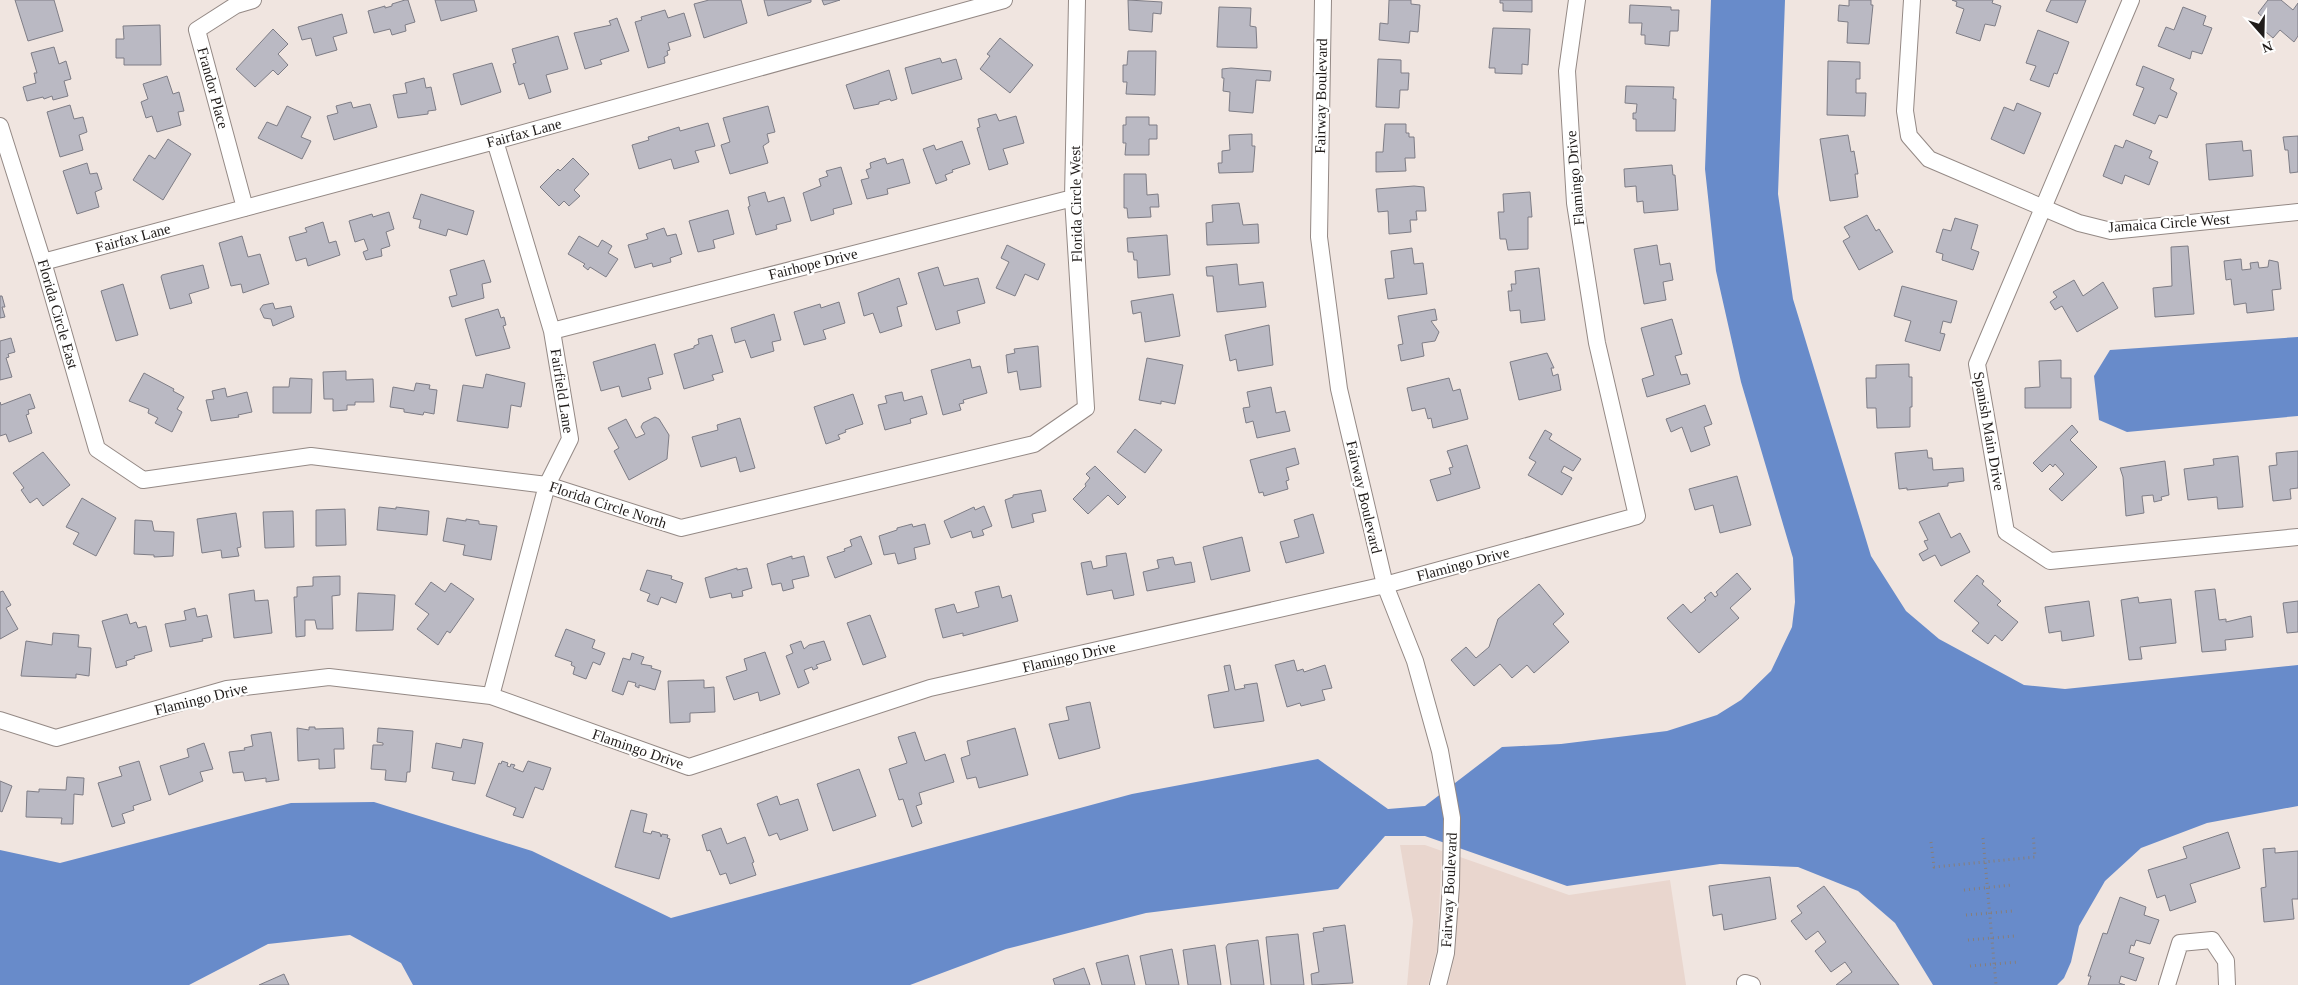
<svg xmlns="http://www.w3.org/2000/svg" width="2298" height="985" viewBox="0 0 2298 985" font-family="'Times New Roman',serif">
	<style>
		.built { fill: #e9d6ce }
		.water { fill: #688bca }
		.building { fill: #bab9c3; stroke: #7e7d86 }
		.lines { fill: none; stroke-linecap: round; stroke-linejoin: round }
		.minor-casing { stroke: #948985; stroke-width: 18 }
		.path { stroke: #867e7b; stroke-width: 3; stroke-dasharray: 1 4; stroke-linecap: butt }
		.minor { stroke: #fff; stroke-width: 16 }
		.labels { text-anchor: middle; stroke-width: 4.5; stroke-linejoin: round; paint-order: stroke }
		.street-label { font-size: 15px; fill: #201c1a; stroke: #fff }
	</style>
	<rect width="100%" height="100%" fill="#f0e5e0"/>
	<path class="built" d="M1400 845H1425L1442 851 1437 950 1428 985H1407L1413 921Z
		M1460 857 1569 895 1670 880 1686 985H1448L1455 954Z"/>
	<path class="water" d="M1711 0H1785L1778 194 1793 299 1871 556 1906 611 1939 639 2024 685 2065 689 2298 665V806L2207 823 2141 848 2105 881 2079 926 2071 962 2064 978 2057 985H1933L1895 923 1858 891 1798 867 1720 864 1567 886 1425 836H1385L1338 889 1146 913 1006 949 910 985H413L401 963 350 935 268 944 189 985H0V850L60 863 291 803 374 802 532 851 671 918 1132 794 1318 759 1388 809 1425 806 1502 747 1561 744 1667 731 1717 715 1741 700 1771 671 1792 627 1795 602 1793 558 1741 382 1716 271 1705 169Z
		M2298 337V416L2127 432 2099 420 2094 376 2110 350Z"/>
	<path class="building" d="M15 0H54L63 31 28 41Z
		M405 0H408L415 22 405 25 406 31 392 35 390 29 374 33 368 11 385 6V8L392 6V4Z
		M435 0H474L477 11 441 21Z
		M709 0H741L747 23 704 38 694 4Z
		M764 0H811V2L768 16Z
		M822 0H840L824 5Z
		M1128 0 1162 2 1161 14 1153 13 1152 32 1129 30Z
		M1389 0H1411V4L1420 5 1418 32 1410 31 1409 43 1379 40 1380 23 1388 24Z
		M1500 0H1532V12L1503 11V3H1500Z
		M1849 0H1871V5H1873L1869 44 1847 43 1848 22 1838 21 1839 5 1849 6Z
		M1952 0H1993L1992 3 2001 6 1995 26 1985 24 1980 41 1956 33 1964 9 1956 6 1957 2Z
		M2051 0H2086L2077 23 2046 11Z
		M2268 0H2281L2293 10 2298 3V36L2294 42 2280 30 2273 38 2260 27 2266 20 2258 13Z
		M1630 5 1671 7V10H1679L1678 31H1670L1669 46 1645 44V35H1641L1642 23H1629Z
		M1219 7 1251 8 1250 26 1256 27 1257 48 1217 47Z
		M2183 7 2206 16 2203 25 2212 28 2202 54 2192 51 2190 59 2158 46 2166 27 2174 30Z
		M665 10 668 18 684 13 691 36 668 43 670 50 667 51 668 55 664 57 665 63 648 68 635 22 642 20 641 17Z
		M342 14 347 33 333 37 337 50 316 56 311 38 302 40 298 27Z
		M617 18 629 51 600 60 602 64 585 69 574 33 611 25 609 21Z
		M160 25 161 65H124V58H116V39H124L123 26Z
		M1493 28 1530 29 1528 65 1522 64V74L1495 73V68H1489Z
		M273 29 288 44 278 54 288 65 278 75 273 70 255 87 236 69Z
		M2038 30 2069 42 2057 74 2054 73 2049 87 2030 80 2036 66 2026 63Z
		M558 36 568 69 546 75 551 92 529 99 524 83 519 85 513 64 516 63 512 49Z
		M1000 38 1033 65 1010 93 980 69 990 56 987 54Z
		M54 47 59 64 66 61 71 79 64 81 68 96 53 100 52 96 44 99 43 97 27 101 23 87 36 83 34 73H37L31 53Z
		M1128 51H1156L1155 95 1126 94 1127 82H1123V65H1127Z
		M940 58 942 63 956 59 962 79 912 94 905 68Z
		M1378 59 1401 60V73H1409L1408 90H1400L1399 108 1376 107Z
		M1828 61 1860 62V79H1856V93H1866L1865 116 1827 115Z
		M492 63 501 92 461 105 453 74Z
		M2143 66 2174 79 2170 89 2177 93 2167 118 2159 115 2155 124 2133 115 2144 88 2136 85Z
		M1231 68 1271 71 1270 81 1256 80 1253 113 1229 111 1230 92 1223 91 1224 78H1222V69Z
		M889 70 897 99 891 101 890 99 879 102V104L854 109 846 85Z
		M167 76 173 94 179 92 184 111 178 112 181 125 157 132 152 116 146 118 141 102 148 99 143 84Z
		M424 78 426 88 431 87 436 110 428 111V114L398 118 393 95 407 93 405 83Z
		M1626 86 1674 87 1673 99H1676L1675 131H1636V119H1633V113H1636L1637 104 1625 103Z
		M351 102 353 108 370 104 377 127 334 140 327 116 338 113 336 106Z
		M2017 103 2041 113 2024 154 1991 139 2004 107 2014 111Z
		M70 105 74 119 83 117 87 132 79 135 83 150 60 157 47 112Z
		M287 106 311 117 301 137 311 141 302 159 258 138 267 122 277 126Z
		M768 106 775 132 767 134 769 142 763 146 768 163 730 174 721 145 730 142 723 118Z
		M996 114 999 121 1016 116 1024 143 1003 149 1008 164 989 170 977 128 980 127 978 119Z
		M1126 117H1149V125H1157V139H1149V155H1125L1126 143H1123V125H1126Z
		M708 123 715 146 695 151 699 162 674 169 671 159 639 169 632 145 649 140 648 137 679 127 680 131Z
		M1385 124H1406V133H1409V137H1414L1415 158H1405L1406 171 1376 172V152H1383Z
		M1252 134V146H1255L1253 172 1219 173 1218 163H1222V151L1230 150 1229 135Z
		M1848 135 1851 152 1854 151 1858 174H1855L1858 197 1830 201 1820 139Z
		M2298 136V172L2290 173 2288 150H2285L2283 137Z
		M168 139 191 154 163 200 133 180 149 155 155 159Z
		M2126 140 2152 151 2149 158 2158 162 2149 185 2125 175 2122 184 2103 176 2115 145 2123 148Z
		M962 141 970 164 952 170 953 172 945 175 947 180 936 184 923 149 934 145 936 150Z
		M2242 141 2243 151 2251 150 2253 176 2209 180 2206 144Z
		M573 158 589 174 574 190 580 196 569 206 564 201 559 206 540 187 558 169 560 171Z
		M885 158 887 164 903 159 910 183 887 189 888 194 867 199 861 180 869 178 866 170 871 168 870 163Z
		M87 163 90 174 97 173 102 189 95 192 99 207 77 214 63 171Z
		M1672 165 1673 175H1675L1678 210 1644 213 1643 201 1637 202 1636 186 1625 187 1624 169Z
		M841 167 852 204 833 209 834 214 811 221 803 193 821 186 819 179 828 176 826 171Z
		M1124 174H1146L1147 195 1158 194 1159 207H1150L1151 217 1128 218 1127 208H1124Z
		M1414 186 1424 187 1426 211H1416L1417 220H1410L1411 232 1389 234 1388 211 1378 212 1376 189Z
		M765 192 768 202 784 197 791 221 776 225 777 229 756 235 748 207 750 206 748 197Z
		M1530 192 1532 217H1528V249L1508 250 1506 239H1500L1498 212H1504L1503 194Z
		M421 194 474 211 467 235 448 229 446 236 419 228 421 220 413 218Z
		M1239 203 1243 225 1258 224 1259 243 1207 245 1206 223 1213 222 1212 205Z
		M728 210 734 234 713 240 715 248 698 252 689 221Z
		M389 212 394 229 386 232 390 246 381 249 382 256 366 260 363 252 368 250 364 239 355 242 349 221 372 214 373 217Z
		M1867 215 1876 231 1879 229 1893 252 1859 270 1843 241 1850 237 1844 227Z
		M1955 218 1978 225 1971 249 1979 252 1973 270 1942 260 1943 254 1936 252 1943 229 1951 231Z
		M323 222 329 243 336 241 340 255 308 266 306 258 296 261 289 237 307 232 305 228Z
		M664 228 667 236 676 234 682 254 670 258 671 262 653 267 652 263 635 268 628 245 648 239 646 234Z
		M1167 235 1170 275 1138 278 1137 260H1134L1133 252H1128L1127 238Z
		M242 236 248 257 260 254 269 284 243 293 241 284 231 286 219 243Z
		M579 236 598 247 602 240 612 246 608 253 618 259 606 277 590 267 588 270 583 266 585 264 568 254Z
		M1007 245 1045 264 1038 280 1025 274 1015 296 996 288 1009 262 1001 258Z
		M1657 245 1660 265 1670 263 1673 280 1663 282 1666 300 1644 304 1634 249Z
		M2188 246 2194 314 2155 317 2153 288 2172 286 2171 247Z
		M1412 248 1414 264 1423 263 1427 294 1388 299 1385 279 1394 278 1391 251Z
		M2241 259 2242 270 2251 269 2250 263 2258 262 2259 268 2268 267 2269 260 2278 262 2281 289 2272 290 2274 310 2247 313 2246 303 2234 305 2231 279 2226 280 2224 261Z
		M484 260 491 282 482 284 484 298 452 307 449 297 457 295 450 270Z
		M1237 264 1239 285 1263 282 1266 307 1217 312 1213 276H1207L1206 267Z
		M203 265 209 288 189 294 192 303 170 309 161 277 162 275Z
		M938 267 944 286 978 278 985 303 957 311 960 323 936 330 918 273Z
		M1539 268 1545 320 1521 323 1520 310 1510 311 1508 291H1512L1511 284H1516L1515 271Z
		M899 278 907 304 897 307 902 326 880 333 873 313 864 316 858 293Z
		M2074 280 2083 296 2103 282 2118 308 2077 332 2062 306 2055 310 2050 302 2057 297 2053 292Z
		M123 284 138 335 116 341 101 291Z
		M1902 286 1957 301 1951 323 1943 321 1940 333 1945 334 1940 351 1905 341 1911 321 1894 316Z
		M1173 294 1180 336 1145 342 1141 312 1133 314 1131 301Z
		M0 296H2L5 307H2L5 317 0 318Z
		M839 302 845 323 823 330 826 339 804 345 794 312 820 304 821 308Z
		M273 303 275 309 291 306 294 317 273 326 271 319 264 318 260 309 263 305Z
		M498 309 501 318 504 317 506 325 503 326 510 348 476 356 465 319Z
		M1435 309 1437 320 1431 321 1439 332 1435 341 1422 343 1424 356 1401 361 1398 345 1403 344 1398 316Z
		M774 314 781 340 772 342 774 351 751 358 745 340 735 343 731 328Z
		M1672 319 1682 354 1675 356 1681 375 1687 374 1690 384 1647 397 1642 379 1654 375 1641 328Z
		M1269 325 1273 365 1238 371 1236 359 1230 361 1225 335Z
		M712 335 723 372 712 375 714 380 684 389 674 354 694 348V346L699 344 698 339Z
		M11 338 15 352 8 354 9 357 6 358 12 377 0 380V341Z
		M655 344 663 374 648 378 651 389 622 397 619 386 601 391 593 362Z
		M1038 346 1041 387 1020 390 1017 371 1008 373 1006 355 1015 353 1014 349Z
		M1547 353 1554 368H1551L1553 376 1558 374 1561 390 1519 400 1510 362Z
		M1147 358 1183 365 1175 404 1161 401V404L1139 400Z
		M970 359 972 368 980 366 987 393 963 400 964 403 959 404 961 410 943 415 931 370Z
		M2061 360V378H2071V408H2025V388L2040 387 2039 361Z
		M1909 364V377H1912V407H1910V427L1877 428 1876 408H1867L1866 378H1876V365Z
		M346 371V380L373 379 374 402H355V405H347V410L333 411V399H324L323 372Z
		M144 373 174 389 173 391 184 397 177 409 182 412 172 432 155 423 158 418 148 413 149 409 129 401Z
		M486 374 525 383 521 407 511 405 508 428 457 421 463 385 483 388Z
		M290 378 312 379 311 413H273V387H289Z
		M1449 378 1453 391 1460 389 1468 419 1433 428 1431 418 1428 419 1425 408 1412 411 1407 388Z
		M416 383 430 385 429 389 437 390 434 414 424 412 423 415 404 412V409L390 407 393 387 414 391Z
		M1271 387 1276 413 1285 411 1290 431 1257 438 1253 421 1246 423 1243 408 1250 407 1247 392Z
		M225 388 227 397 247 392 252 412 238 415 239 417 211 421 206 400 214 399 212 391Z
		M902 392 904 401 922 396 927 414 910 419 911 423 885 430 878 405 887 403 885 396Z
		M30 394 35 408 28 410 29 414 26 415 32 433 9 442 6 434 0 436V402L1 405Z
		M853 394 863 424 845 430 846 432 838 435 840 439 826 444 814 407Z
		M1705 405 1712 424 1704 427 1710 445 1691 452 1682 427 1671 432 1666 419Z
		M655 417 659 419 669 435 667 459 629 480 614 451 619 448 608 428 626 419 636 438 645 434 641 427 643 423Z
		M740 418 755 468 740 472 736 457 701 467 692 437 718 430 717 425Z
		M2072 425 2078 432 2070 440 2097 467 2062 501 2049 489 2064 474 2055 464 2053 467 2050 464 2042 472 2033 463Z
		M1135 429 1162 450 1145 473 1117 452Z
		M1545 430 1552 434 1549 439 1581 459 1573 471 1564 466 1561 472 1572 478 1562 495 1528 475 1536 462 1529 458Z
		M1467 445 1480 488 1437 501 1430 480 1451 474 1449 468 1453 467 1447 451Z
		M1295 448 1299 464 1286 468 1289 480 1286 481 1288 489 1264 496 1263 492 1259 493 1250 460Z
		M1927 450 1928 458H1932L1933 470 1963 468 1964 481 1948 483V486L1907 490V488L1899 489 1895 453Z
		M2298 451V488L2290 489 2291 499 2273 501 2269 466 2277 465 2276 453Z
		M43 452 70 485 43 506 37 498 30 503 21 490 24 488 13 473Z
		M2238 456 2243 507 2218 509 2217 497 2188 500 2184 469 2214 465 2213 459Z
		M2165 461 2169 495 2161 497 2162 500 2154 502 2153 495 2142 496 2144 513 2126 516 2123 477 2120 468Z
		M1095 466 1126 497 1118 505 1108 495 1088 514 1073 499 1086 486 1085 484 1090 478 1086 474Z
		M1737 476 1751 525 1720 533 1713 505 1695 510 1689 489Z
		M1041 490 1046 511 1032 514 1034 522 1012 528 1005 500 1013 497V495Z
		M82 498 116 518 96 556 73 544 79 533 66 527Z
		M984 506 992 526 982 530 984 535 973 538 971 531 951 538 944 521 974 507 975 510Z
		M379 507 396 509V507L429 511 427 535 377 530Z
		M345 509 346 545 316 546V510Z
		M293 511 294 547 265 548 263 512Z
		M236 513 241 547 237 548 239 556 222 558 221 550 202 553 197 519Z
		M1939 513 1951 538 1960 533 1970 552 1941 566 1935 555 1923 561 1919 554 1928 549 1924 541 1928 540 1919 522Z
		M1313 514 1324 553 1286 563 1280 542 1299 537 1294 520Z
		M447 518 466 521V519L479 521V524L497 526 491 560 463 555 465 545 443 541Z
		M135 520 152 521 154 531 174 532 173 556 154 557V555L134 554Z
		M912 524 913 527 925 524 930 544 914 548 916 559 898 564 895 553 884 555 879 536 897 530V528Z
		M861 536 872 564 835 578 827 557 845 551 844 549 852 546 850 540Z
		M1242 537 1250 571 1211 580 1203 547Z
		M1126 553 1134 595 1114 599 1112 590 1087 595 1081 563 1091 561 1093 569 1107 566 1106 556Z
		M792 556V559L804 556 809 576 792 580 794 588 783 591 781 583 772 585 767 564Z
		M1173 557 1175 565 1191 562 1195 582 1147 591 1143 572 1159 568 1157 560Z
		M737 568V570L747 568 752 588 742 591 743 596 732 598 731 593 710 598 705 578Z
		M647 570 672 576 671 579 683 583 676 603 661 597 658 605 647 601 650 594 640 590Z
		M1737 573 1751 589 1730 608 1739 618 1699 653 1667 618 1683 604 1691 613 1706 600 1704 598 1711 592 1715 597 1718 595 1716 592Z
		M1977 575 1984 581 1982 584 2001 601 1997 605 2018 622 2002 641 1995 635 1988 644 1972 631 1979 623 1954 601Z
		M340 576V595L332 596 333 629H317L315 620H305V636L296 637 294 597H297V587L313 586V577Z
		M431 582 445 592 451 583 474 599 450 633 447 631 438 645 417 629 429 614 415 604Z
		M1539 584 1564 614 1553 624 1569 642 1534 673 1527 665 1512 678 1500 664 1474 686 1451 660 1466 647 1476 658 1489 647 1498 619Z
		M999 586 1002 598 1011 595 1018 621 963 636V633L943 638 935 609 954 604 957 613 979 607 975 592Z
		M2215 589 2219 620 2226 619V622L2251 616 2253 637 2225 640 2226 650 2202 652 2195 591Z
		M254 590 255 601 268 600 272 633 234 638 229 594Z
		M3 591 11 605 6 608 18 629 0 639V592Z
		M358 593 395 595 393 630 356 631Z
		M2138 597 2139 603 2171 599 2176 643 2140 647 2142 659 2129 660 2121 600Z
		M2089 601 2094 636 2062 641 2061 631 2049 633 2045 607Z
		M2298 601V632L2287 633 2283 603Z
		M195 608 197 617 207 615 212 637 202 639 203 641 170 647 165 624 186 620 184 611Z
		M127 614 130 624 136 622 138 628 146 626 152 651 134 656 135 658 126 661 127 665 116 668 102 621Z
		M870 615 886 657 863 665 847 623Z
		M566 629 595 640 592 648 605 653 600 665 593 662 586 679 573 674 575 667 571 665 572 662 555 656Z
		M53 633 79 635 78 647 91 648 89 676 76 674V678L21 676 26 641 52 645Z
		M801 641 804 649 809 645 824 641 831 660 816 665 818 668 813 670 812 667 804 670 809 683 798 688 786 656 793 653 790 645Z
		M765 652 780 694 760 701 758 692 734 700 726 677 747 670 744 659Z
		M632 653 644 657 641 664 652 666 651 668 661 671 655 690 639 685V688L635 686 636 683 628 681 623 695 612 691 623 658 630 660Z
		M1294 660 1297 671 1303 669 1304 672 1325 665 1332 688 1322 690 1325 700 1301 706 1300 703 1287 707 1275 665Z
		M1230 665 1235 690 1245 688 1244 685 1257 683 1264 721 1214 728 1208 695 1229 691 1224 666Z
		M704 680V688L714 687 715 712 690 713V722L670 723 668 681Z
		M1090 702 1100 748 1059 759 1049 724 1069 720 1066 707Z
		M309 727H315V729L343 728 344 749H334L335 768 319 769V759L298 761 297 728 309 730Z
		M378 728 413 731 410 772H407L406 782 385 780 386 770 371 769 373 745H383V743L377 742Z
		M1015 728 1028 775 979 788 976 777 967 779 961 758 970 755 967 741Z
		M271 732 279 780 266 782V778L245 781 243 772 233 773 229 752 245 750 244 748 253 746 251 735Z
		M915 732 925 761 945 754 954 782 919 793 922 804 916 806 922 823 912 827 903 799 899 800 889 769 907 763 898 737Z
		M463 739 483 743 475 784 452 780 454 772 432 768 436 743 461 748Z
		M204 743 213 769 200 772 203 781 169 795 160 766 189 757 187 749Z
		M139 761 151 800 133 806 134 810 122 814 125 823 112 827 98 783 122 776 119 767Z
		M502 761 508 763 507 766 510 767 511 764 515 765 513 768 523 772 528 761 551 768 543 790 535 787 523 818 513 815 516 808 486 796 499 763 501 764Z
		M859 769 876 816 833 831 817 784Z
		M67 777 84 778 83 795 74 794 73 824H61L62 818 26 817 27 791 39 792V789L66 790Z
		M0 781 12 786 2 812 0 811Z
		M777 796 780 805 798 799 808 830 780 840 777 833 769 836 757 804Z
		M631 810 647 814 643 832 651 834 652 831 660 833 661 837 662 834 668 835 667 838 670 839 659 879 615 867Z
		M721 828 727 844 745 837 754 862 752 863 756 875 730 884 726 873 720 875 710 850 707 851 702 835Z
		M2228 832 2240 868 2190 884 2196 902 2170 911 2165 895 2157 898 2148 870 2187 858 2183 847Z
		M2275 848V853L2298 851V899H2292L2294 919 2264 922 2261 888 2266 887 2263 849Z
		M1770 877 1776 919 1724 930 1722 914 1713 916 1709 886Z
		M1824 886 1899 985H1836L1852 972 1845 962 1831 972 1815 951 1826 942 1818 931 1806 940 1791 921 1802 913 1797 906Z
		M2120 897 2146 907 2144 915 2159 920 2150 944 2136 940 2134 946 2131 945 2129 953 2144 958 2136 981 2121 976 2119 983 2125 985H2088L2091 976H2088L2103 933 2107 934Z
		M1345 925 1353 983 1312 985 1311 974 1319 972 1313 933 1324 931 1323 928Z
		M1298 934 1304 985H1271L1266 937Z
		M1258 940 1264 985H1231L1226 947 1228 944Z
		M1215 945 1221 985H1188L1183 950Z
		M1172 949 1179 985H1146L1140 956Z
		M1128 955 1135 985H1102L1096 963Z
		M1084 968 1090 985H1055L1053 979Z
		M284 974 289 985H259Z"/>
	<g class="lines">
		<g class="minor-casing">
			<path id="minor" d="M1323 0 1319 237 1339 389 1385 585 1415 661 1440 751 1452 818 1451 886 1446 953 1438 985
				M1912 0 1905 111 1909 136 1929 159 2079 223 2111 231 2298 212
				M2131 0 1977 364 2006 532 2050 561 2298 537
				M0 126 43 262 97 449 143 480 311 456 547 485 681 528 1034 444 1086 408 1073 198 1077 0
				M245 208 197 30 236 5 253 0
				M43 262 495 141 1004 0
				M552 331 1073 198
				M491 696 547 485 570 439 552 331 495 141
				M0 720 56 738 227 689 329 677 491 696 689 767 930 688 1385 585 1637 516 1597 343 1575 203 1567 71 1577 0
				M1745 983 1752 985
				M2167 985 2180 943 2212 940 2226 961 2227 985"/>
		</g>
		<path class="path" d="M1983 838 1996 985
			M1931 842 1934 867 2035 857 2033 834
			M1964 890 2011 885
			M1966 915 2013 911
			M1968 940 2015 936
			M1970 966 2018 962"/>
		<use href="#minor" class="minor"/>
	</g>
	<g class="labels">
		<g class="street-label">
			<text transform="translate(213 88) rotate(75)" y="5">Frandor Place</text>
			<text transform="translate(1321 96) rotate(-89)" y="5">Fairway Boulevard</text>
			<text transform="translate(524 133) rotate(-15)" y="5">Fairfax Lane</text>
			<text transform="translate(1575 178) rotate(-95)" y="5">Flamingo Drive</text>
			<text transform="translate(1076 204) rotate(-91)" y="5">Florida Circle West</text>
			<text transform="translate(2169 223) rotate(-4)" y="5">Jamaica Circle West</text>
			<text transform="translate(133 238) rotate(-15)" y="5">Fairfax Lane</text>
			<text transform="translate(813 264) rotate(-14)" y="5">Fairhope Drive</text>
			<text transform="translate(58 314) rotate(74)" y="5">Florida Circle East</text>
			<text transform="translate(562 391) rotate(81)" y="5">Fairfield Lane</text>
			<text transform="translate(1989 431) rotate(80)" y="5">Spanish Main Drive</text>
			<text transform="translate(1364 497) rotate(77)" y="5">Fairway Boulevard</text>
			<text transform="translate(608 505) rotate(18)" y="5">Florida Circle North</text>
			<text transform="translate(1463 564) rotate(-15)" y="5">Flamingo Drive</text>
			<text transform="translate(1069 657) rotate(-13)" y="5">Flamingo Drive</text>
			<text transform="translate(201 699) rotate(-14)" y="5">Flamingo Drive</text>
			<text transform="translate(638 749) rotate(19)" y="5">Flamingo Drive</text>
			<text transform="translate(1449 890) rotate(-87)" y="5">Fairway Boulevard</text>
		</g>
	</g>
	<g transform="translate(2263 35) rotate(160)" stroke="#ffffff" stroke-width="4" paint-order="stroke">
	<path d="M0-4L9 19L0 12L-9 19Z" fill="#201c1a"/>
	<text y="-8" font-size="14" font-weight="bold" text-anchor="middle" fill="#201c1a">N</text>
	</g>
</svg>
